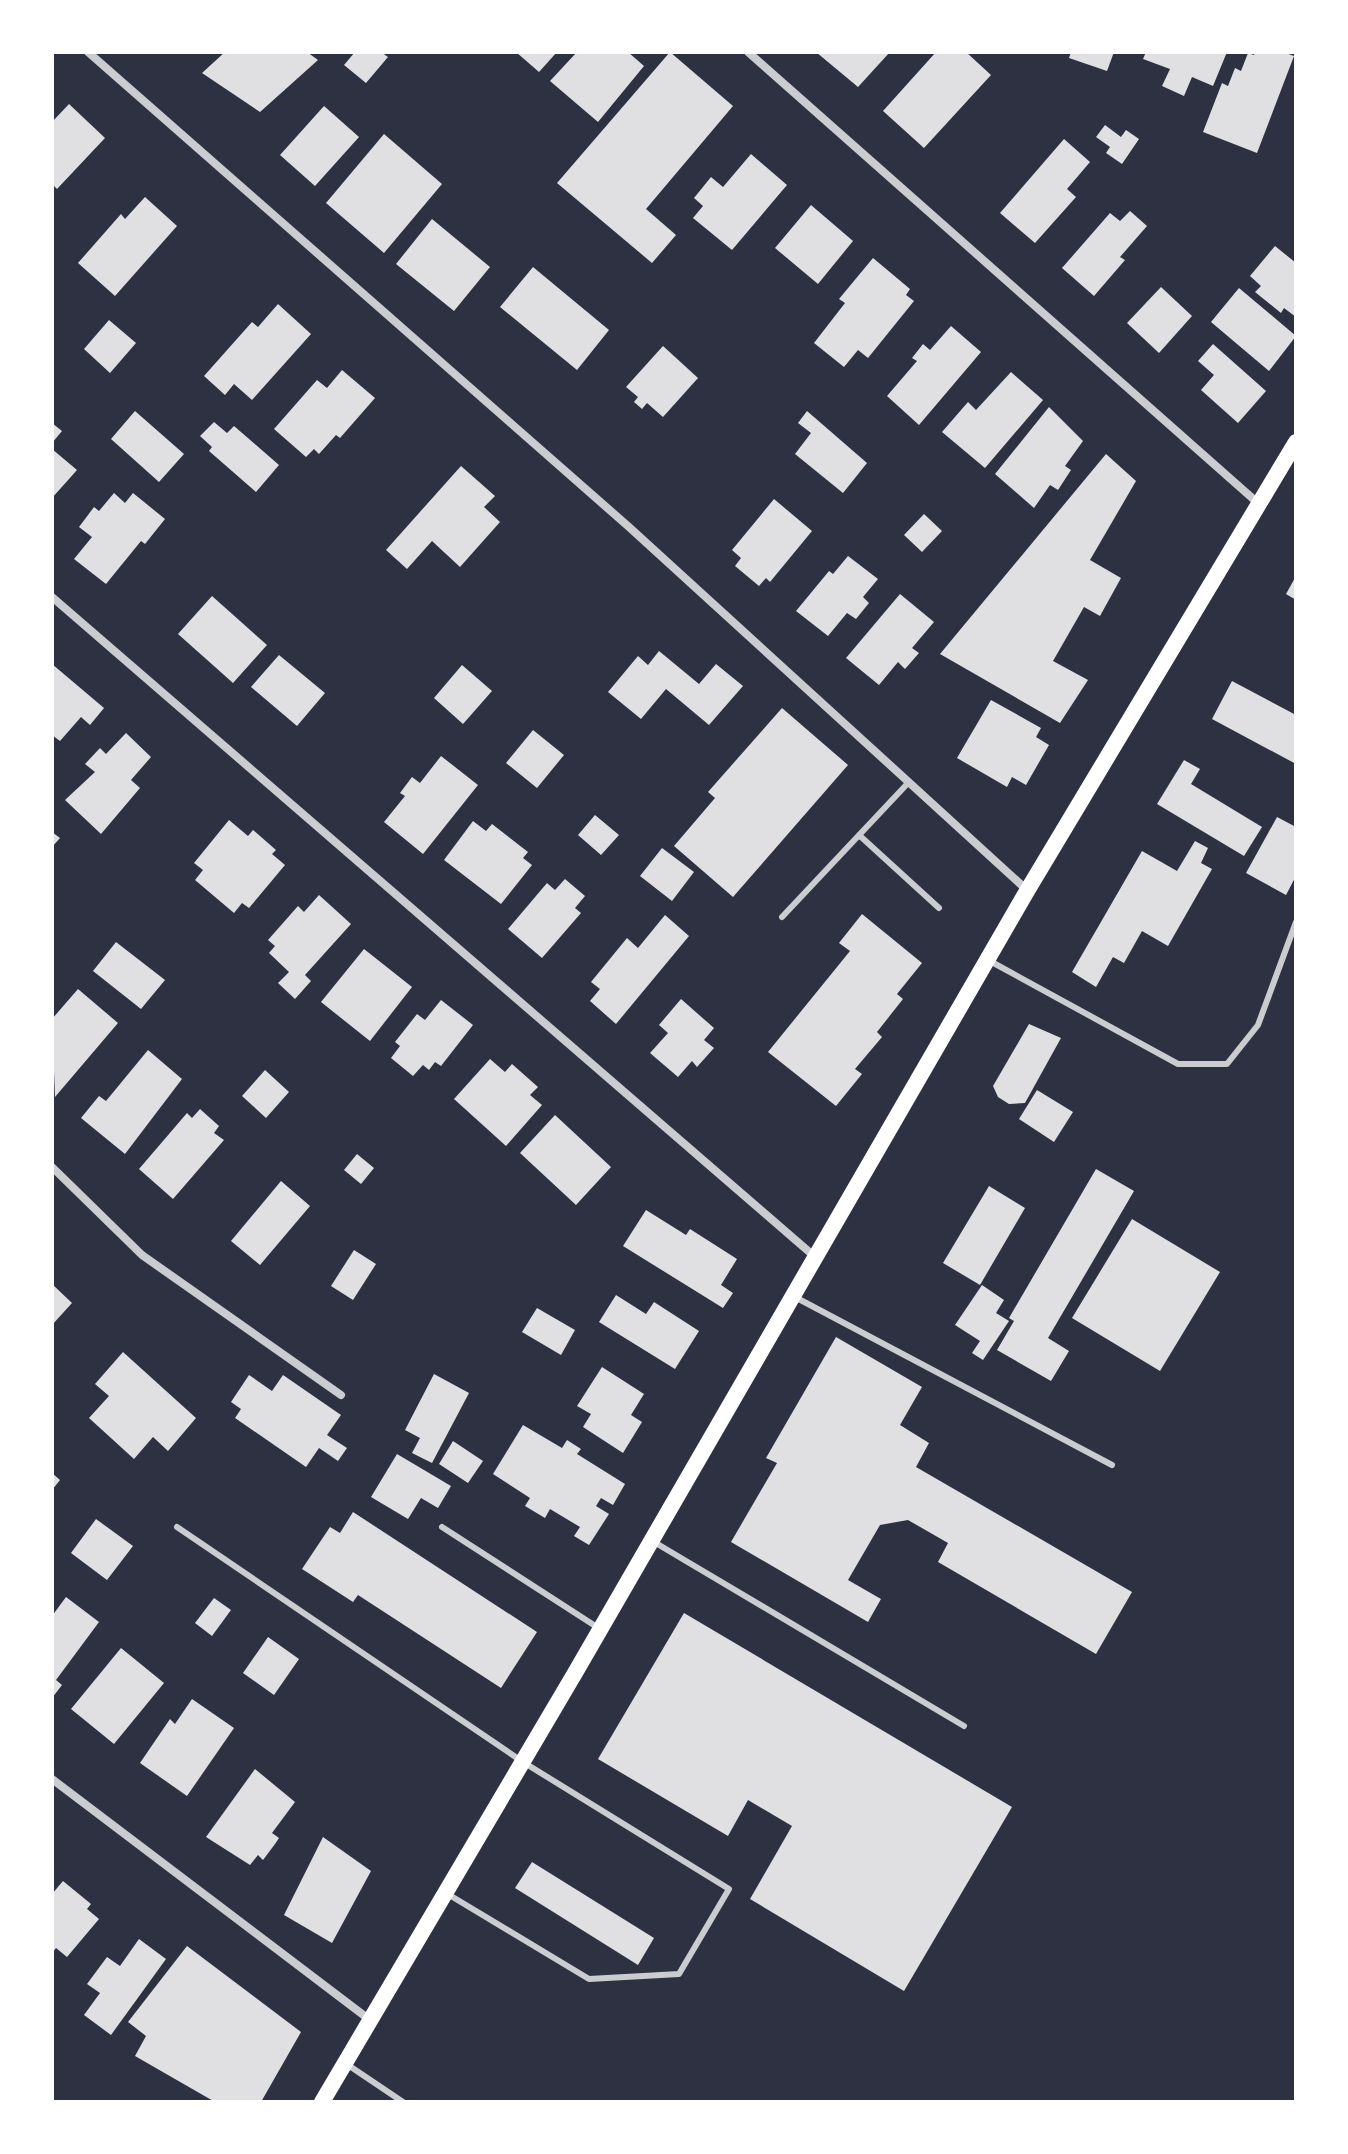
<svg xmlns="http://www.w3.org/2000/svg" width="1348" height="2154" viewBox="0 0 1348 2154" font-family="Figtree,sans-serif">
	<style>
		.building { fill: #e0e0e3 }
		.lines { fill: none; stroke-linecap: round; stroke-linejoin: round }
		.service { stroke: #caccd0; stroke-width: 6 }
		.minor { stroke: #caccd0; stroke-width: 8 }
		.secondary { stroke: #fff; stroke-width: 16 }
	</style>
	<rect width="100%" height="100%" fill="#2d3142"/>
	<path class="building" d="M225 52H307L318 60 260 112 202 73Z
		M355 52H381L388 57 366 83 344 65Z
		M516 52H557L539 72Z
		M577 52H628L644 66 598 122 550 81Z
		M670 52 733 106 646 209 676 235 652 263 557 183Z
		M816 52H890L858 87Z
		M936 52H966L991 75 924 148 883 111Z
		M1071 52H1114L1107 71 1069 58Z
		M1146 52H1227L1213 86 1192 77 1184 96 1162 86 1170 69 1143 59Z
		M1255 52H1283L1294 56 1257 153 1203 132 1222 83 1228 86 1235 68 1241 71 1248 53 1254 55Z
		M69 104 105 138 57 189 52 184V122Z
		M324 106 359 137 315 186 280 155Z
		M1105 125 1121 137 1126 130 1139 139 1122 164 1106 153 1110 147 1096 137Z
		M384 134 442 184 384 253 326 203Z
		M1064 139 1090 162 1067 189 1076 197 1035 243 1000 213Z
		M751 154 787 185 732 250 693 218 703 206 694 198 711 177 723 187Z
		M145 197 177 226 115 296 78 263 121 214 125 219Z
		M811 205 853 241 818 284 775 248Z
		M1130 211 1147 226 1120 257 1125 260 1094 296 1062 268 1110 213 1120 221Z
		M432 219 490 267 454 311 396 264Z
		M1275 246 1296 263V317L1284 308 1281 313 1255 292 1261 286 1250 276Z
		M873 258 910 289 906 295 914 301 868 358 858 350 844 367 814 343 845 303 839 299Z
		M533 267 609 330 577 370 500 307Z
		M1161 287 1192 316 1159 353 1127 323Z
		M1239 288 1296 336 1269 371 1211 322Z
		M278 304 311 334 252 400 234 384 225 395 204 376 252 322 258 327Z
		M109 320 136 343 110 373 84 349Z
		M951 326 981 352 919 425 887 396 917 361 912 358 923 344 930 350Z
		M1213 344 1266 391 1238 423 1201 390 1214 375 1198 361Z
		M663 346 698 378 663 417 647 403 642 409 634 402 638 397 626 387Z
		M342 370 375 398 340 438 336 435 319 454 314 449 306 457 274 429 317 380 327 388Z
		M1011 372 1043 400 985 468 942 432 968 402 976 410Z
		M1049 407 1083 441 1065 466 1071 470 1058 490 1050 485 1034 508 995 474Z
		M135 411 184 454 159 482 111 439Z
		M807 411 867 463 843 493 795 454 811 433 798 423Z
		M214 422 227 433 234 426 279 465 256 492 209 451 212 447 200 436Z
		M52 423 62 431 52 443Z
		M52 449 77 470 52 498Z
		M1106 454 1136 481 1090 560 1121 578 1100 616 1084 607 1053 661 1088 680 1060 723 940 654Z
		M461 466 495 496 484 507 500 522 460 567 432 541 407 569 386 550Z
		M114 493 125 503 133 493 165 519 145 544 141 541 106 584 74 559 92 537 79 527 94 507 99 511Z
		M774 499 812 531 770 582 766 578 759 586 735 566 741 558 732 550Z
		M924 514 942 531 922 552 904 535Z
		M848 556 878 579 863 597 869 603 856 619 847 613 828 636 796 611 829 571 833 574Z
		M1296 576V600L1286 594Z
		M900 594 934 622 912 648 919 653 905 669 898 662 879 685 846 658Z
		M212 596 267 645 233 683 178 634Z
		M659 651 699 684 716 664 743 686 709 725 666 689 641 719 608 692 638 656 648 665Z
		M279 655 325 693 297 726 251 687Z
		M52 664 104 708 90 725 81 717 60 741 52 735Z
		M462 665 492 691 463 724 434 698Z
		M1232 681 1296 715V764L1212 719Z
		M991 700 1041 728 1036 737 1049 745 1026 785 1012 777 1007 787 957 758Z
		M782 708 848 765 733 897 674 846 715 798 708 792Z
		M533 730 564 755 537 788 506 763Z
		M126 733 151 757 131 780 140 788 101 834 65 800 95 772 85 764 100 748 106 754Z
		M441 756 478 785 423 854 384 822 405 796 400 793 412 777 420 783Z
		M1184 760 1200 769 1191 784 1262 827 1244 856 1157 804Z
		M595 815 619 835 601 855 578 835Z
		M1277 817 1296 827V876L1286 895 1246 873Z
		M229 820 248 836 253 830 276 850 272 854 285 865 249 908 242 903 234 913 195 880 203 870 194 863Z
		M473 821 486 831 492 824 528 852 523 858 532 865 501 904 444 860Z
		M52 832 60 838 52 847Z
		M1195 841 1208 848 1201 863 1212 869 1168 946 1142 931 1124 963 1113 957 1096 987 1072 972 1142 851 1177 871Z
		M662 848 694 872 672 901 640 876Z
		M565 879 585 896 575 908 581 913 542 958 508 929 547 883 555 890Z
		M319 895 351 924 305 975 311 981 295 999 278 983 289 972 269 953 275 946 268 940 298 906 304 912Z
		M862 914 922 963 897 994 903 999 877 1032 882 1037 855 1069 862 1074 836 1106 768 1052 850 951 839 943Z
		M665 915 689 936 616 1024 590 1001 600 989 591 982 627 938 638 948Z
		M116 942 165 980 141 1009 93 971Z
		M364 949 412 987 370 1041 321 1002Z
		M78 989 118 1023 55 1097 52 1019Z
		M681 999 714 1028 704 1040 714 1048 697 1067 692 1061 678 1077 650 1053 668 1033 659 1025Z
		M441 1000 473 1025 441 1066 435 1062 429 1070 423 1065 413 1076 391 1058 400 1046 395 1042 417 1014 425 1020Z
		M1029 1024 1061 1038 1025 1103 1009 1104 998 1097 993 1086Z
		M148 1050 182 1079 125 1154 81 1118 99 1096 106 1101Z
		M490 1059 505 1072 512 1064 538 1087 530 1095 542 1105 506 1146 454 1099Z
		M265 1070 289 1092 266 1118 242 1096Z
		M1037 1090 1073 1112 1054 1142 1019 1119Z
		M200 1109 219 1126 214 1133 224 1140 173 1199 139 1169 187 1113 192 1118Z
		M555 1115 611 1167 576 1205 520 1153Z
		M357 1154 374 1168 361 1184 344 1170Z
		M1096 1169 1134 1191 1048 1338 1069 1351 1051 1381 997 1350 1014 1321 1009 1318Z
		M281 1181 310 1206 260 1265 231 1241Z
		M989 1186 1025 1208 980 1285 943 1263Z
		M646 1210 686 1235 690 1229 737 1259 721 1285 733 1293 723 1308 623 1246Z
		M1132 1219 1220 1272 1160 1371 1072 1318Z
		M354 1250 376 1264 353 1300 331 1286Z
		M52 1284 72 1303 52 1325Z
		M982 1285 1004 1300 996 1313 1009 1321 983 1360 972 1353 980 1341 955 1325Z
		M616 1295 646 1314 654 1302 699 1331 675 1369 599 1322Z
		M537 1308 575 1330 561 1355 522 1332Z
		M836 1337 922 1387 900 1425 929 1443 916 1467 1132 1592 1096 1654 938 1562 948 1543 908 1520 880 1525 848 1580 881 1599 868 1622 731 1542 777 1463 766 1458Z
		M123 1352 196 1418 168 1451 153 1437 134 1459 89 1418 109 1396 95 1384Z
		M602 1367 644 1394 631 1415 642 1422 623 1453 583 1427 591 1414 577 1406Z
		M434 1374 469 1393 432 1463 412 1453 420 1438 405 1430Z
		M249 1375 272 1391 283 1375 341 1415 327 1435 347 1448 338 1461 319 1448 306 1467 235 1418 241 1409 231 1402Z
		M523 1425 562 1448 567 1440 581 1449 577 1454 625 1484 613 1505 601 1498 596 1506 609 1514 589 1545 574 1536 580 1527 550 1509 545 1518 525 1506 530 1498 493 1474Z
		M453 1441 483 1461 468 1483 439 1464Z
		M397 1454 451 1486 438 1508 421 1498 408 1519 371 1497Z
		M52 1473 60 1480 52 1490Z
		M353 1512 537 1632 501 1688 358 1595 353 1602 302 1569 330 1527 340 1533Z
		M96 1519 133 1546 107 1580 71 1553Z
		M66 1597 99 1622 56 1680 62 1685 52 1698V1616Z
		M214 1598 231 1610 212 1636 195 1623Z
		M684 1613 1012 1807 904 1991 750 1899 792 1826 748 1800 728 1836 598 1759Z
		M268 1637 299 1659 274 1695 243 1673Z
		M121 1648 164 1683 114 1744 71 1709Z
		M192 1699 234 1728 187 1796 140 1763 170 1719 175 1724Z
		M255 1769 295 1802 272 1833 279 1838 275 1844 263 1860 258 1855 250 1865 206 1837Z
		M323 1837 371 1871 332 1943 284 1915Z
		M532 1862 654 1938 638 1965 515 1888Z
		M63 1881 91 1904 87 1909 99 1919 67 1957 56 1948 52 1953V1894Z
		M139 1939 166 1959 111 2035 84 2015 100 1993 87 1984 107 1957 120 1966Z
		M187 1946 301 2032 261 2102H215L135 2056 146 2036 128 2022Z"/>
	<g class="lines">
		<path class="service" d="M859 835 939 908
			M782 917 909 782
			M988 960 1178 1064H1227L1258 1025 1296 922
			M793 1296 1112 1465
			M177 1527 523 1762 729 1889 679 1974 589 1979 446 1893
			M442 1527 600 1629
			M654 1542 964 1726
			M345 2063 403 2102"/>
		<path class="minor" d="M88 52 629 527 1027 890
			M748 52 1259 504
			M52 597 814 1256
			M52 1167 142 1255 341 1395
			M52 1779 370 2020"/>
		<path class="secondary" d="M322 2102 575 1673 1027 891 1296 442"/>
	</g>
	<rect width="1348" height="2154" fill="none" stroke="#ffffff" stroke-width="108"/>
</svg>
